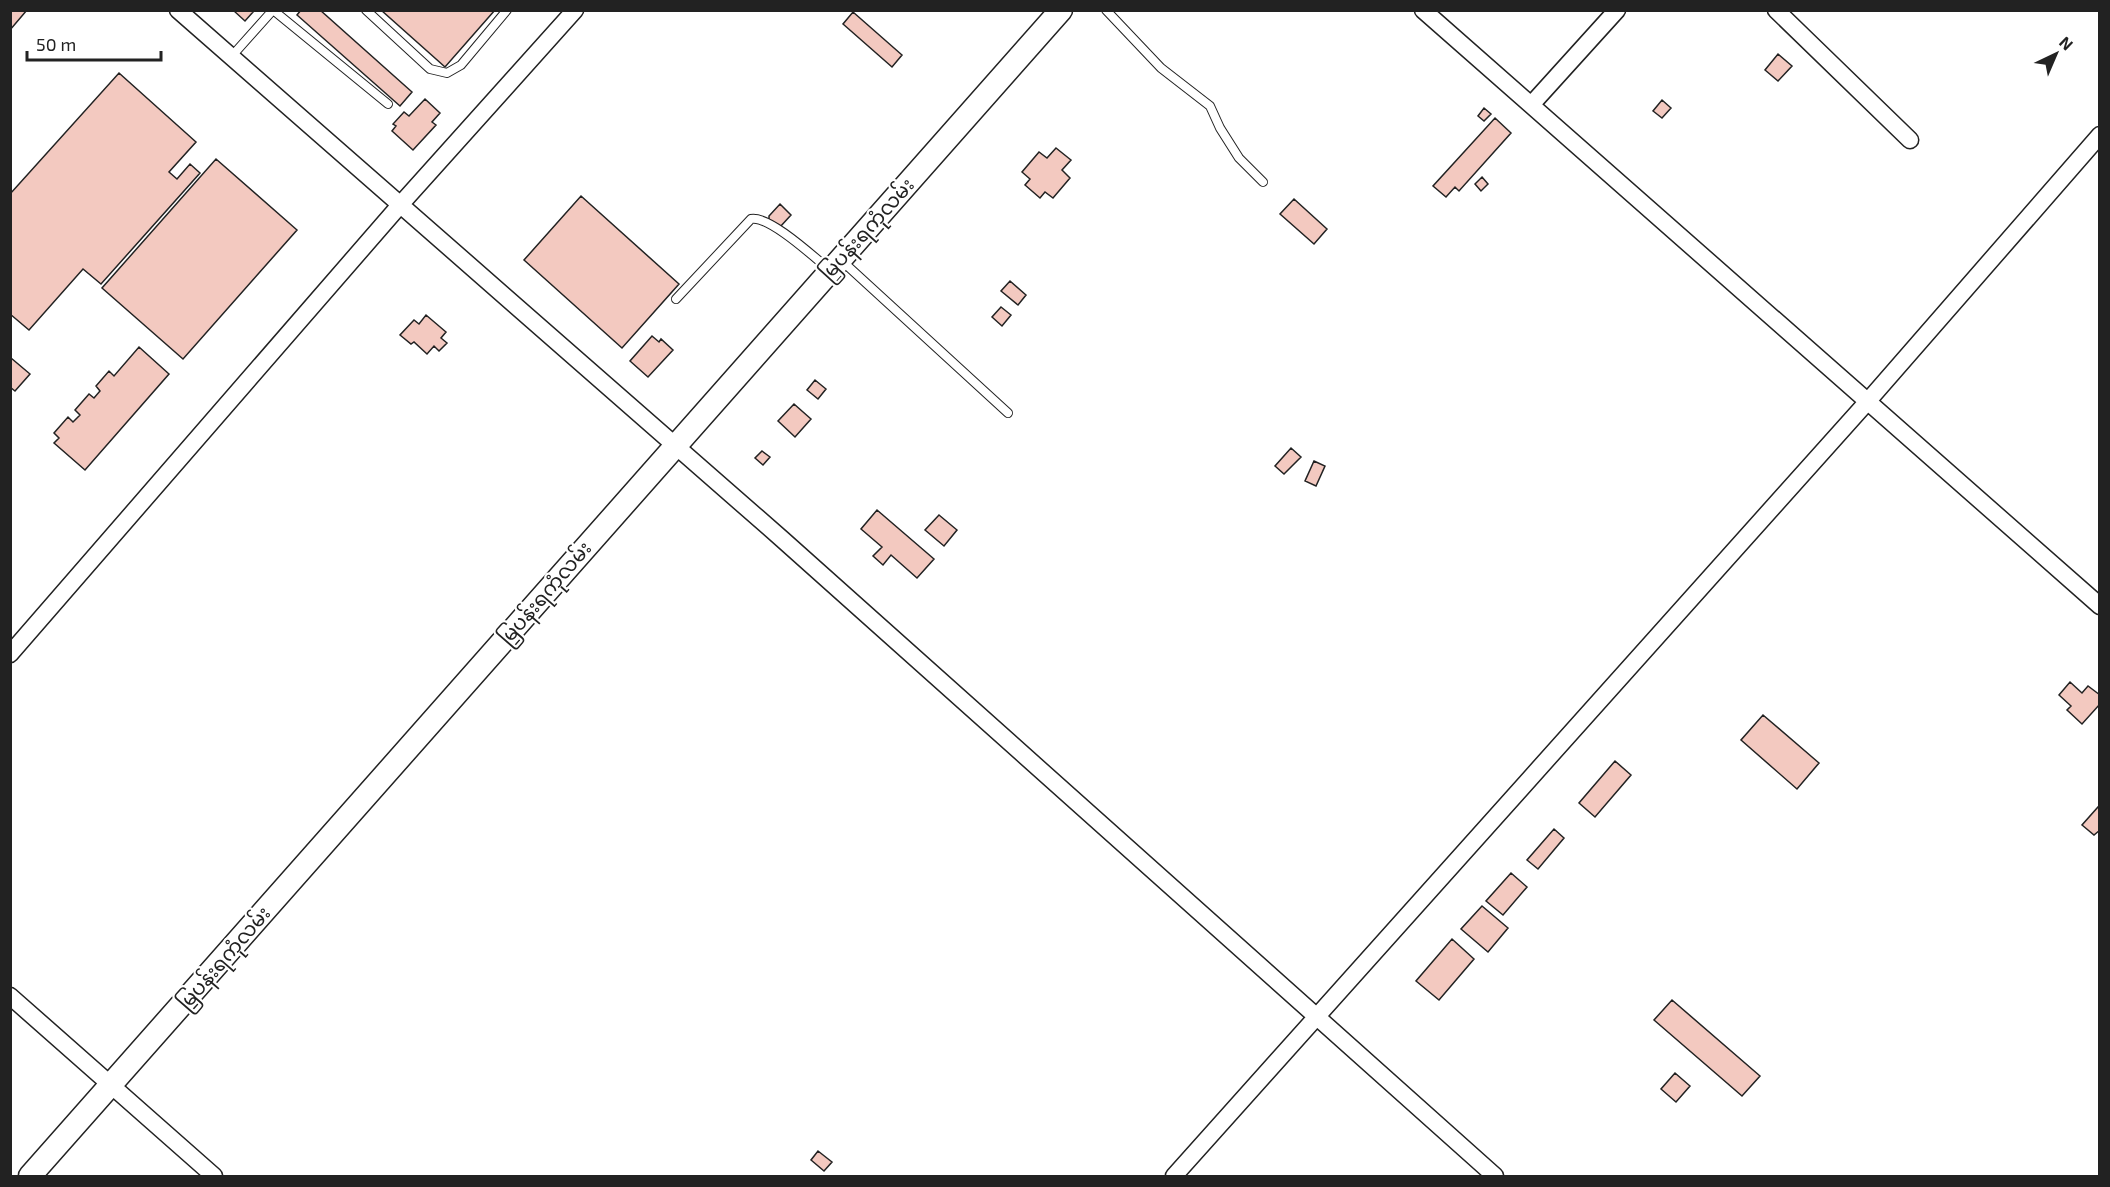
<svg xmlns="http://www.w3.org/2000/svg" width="2110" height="1187" viewBox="0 0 2110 1187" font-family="'Exo 2','Noto Sans Myanmar',sans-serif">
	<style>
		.building { fill: #f3c9c0; stroke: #222; stroke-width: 1.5 }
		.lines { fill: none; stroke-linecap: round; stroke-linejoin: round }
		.lane-casing { stroke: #222; stroke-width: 10 }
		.street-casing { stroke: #222; stroke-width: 19 }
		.secondary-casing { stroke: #222; stroke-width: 25 }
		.lane { stroke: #fff; stroke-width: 8 }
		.street { stroke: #fff; stroke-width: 16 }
		.secondary { stroke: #fff; stroke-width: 22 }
		.labels { text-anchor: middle; stroke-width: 4.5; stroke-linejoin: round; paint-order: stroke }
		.street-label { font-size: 20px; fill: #222; stroke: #fff }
	</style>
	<rect width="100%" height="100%" fill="#fff"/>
	<path class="building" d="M10 10H27L10 30Z
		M251 10 253 12 245 21 234 11Z
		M301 10H320L412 92 400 106 297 15Z
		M381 10H495L445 67Z
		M853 12 902 55 892 67 843 24Z
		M1778 54 1792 66 1778 81 1765 70Z
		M119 73 196 142 169 172 177 179 190 164 200 173 101 284 83 269 29 330 10 314V194Z
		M425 99 440 113 432 122 436 125 413 150 392 131 396 126 393 124 404 112 409 116Z
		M1662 100 1671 108 1662 118 1653 111Z
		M1484 108 1491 114 1484 121 1478 116Z
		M1495 118 1511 133 1459 191 1455 187 1446 197 1433 186Z
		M1056 148 1071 160 1062 170 1070 178 1053 198 1045 192 1040 198 1025 185 1030 179 1022 172 1039 152 1047 158Z
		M216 159 297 230 183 359 102 288Z
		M1482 177 1488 184 1481 191 1475 184Z
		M581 196 679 284 622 348 524 260Z
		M1294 199 1327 229 1314 244 1280 214Z
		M780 204 791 215 780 227H778L769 219V216Z
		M1010 281 1026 295 1018 305 1001 291Z
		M1001 307 1011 315 1002 326 992 317Z
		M426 315 446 332 441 338 447 343 439 351 434 346 427 354 414 342 411 344 400 335 414 320 419 324Z
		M652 336 659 342 661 339 673 350 648 377 630 361Z
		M139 347 169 374 85 470 54 443 59 438 54 433 68 417 73 422 80 415 75 410 89 394 94 398 100 391 96 386 109 371 114 376Z
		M11 358 30 374 15 391 10 387Z
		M815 380 826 389 818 399 807 390Z
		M794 404 811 419 795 437 778 421Z
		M1291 448 1301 457 1284 474 1275 466Z
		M762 451 770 457 763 465 755 458Z
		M1314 461 1325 466 1316 486 1305 481Z
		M877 510 934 559 917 578 891 555 883 565 873 556 882 547 861 529Z
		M939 515 957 530 944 546 925 530Z
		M2070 682 2082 693 2088 686 2100 695V704L2082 724 2067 710 2071 706 2059 695Z
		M1763 715 1819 763 1797 789 1741 740Z
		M1615 761 1631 775 1595 817 1579 803Z
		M2098 807 2100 808V830L2094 835 2082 825Z
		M1554 829 1564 838 1538 869 1527 860Z
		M1511 873 1527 887 1503 915 1486 901Z
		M1482 906 1508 928 1488 952 1461 929Z
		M1452 939 1474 959 1439 1000 1416 981Z
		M1672 1000 1760 1076 1742 1096 1654 1020Z
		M1675 1073 1690 1086 1676 1102 1661 1089Z
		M818 1151 832 1162 824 1171 811 1160Z"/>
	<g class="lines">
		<g class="lane-casing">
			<path id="lane" d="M273 10 388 104
				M366 10 430 69 447 73 461 65 507 10
				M1106 10 1161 68 1210 106 1220 128 1239 158 1263 182
				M231 57 273 10
				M841 260 1008 413
				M676 299 751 219C769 215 815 258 831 271"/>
		</g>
		<g class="street-casing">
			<path id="street" d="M178 10 782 539 1495 1176
				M1423 10 2100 606
				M1776 10 1910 140
				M1531 105 1617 10
				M10 654 400 205 575 10
				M10 996 214 1176
				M1174 1176 1868 401 2100 135"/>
		</g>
		<g class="secondary-casing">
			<path id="secondary" d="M30 1176 1061 10"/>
		</g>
		<use href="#lane" class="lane"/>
		<use href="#street" class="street"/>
		<use href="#secondary" class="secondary"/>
	</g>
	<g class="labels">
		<g class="street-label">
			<text transform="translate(867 229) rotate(-48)" y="7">မြပန်းရကုံလမ်း</text>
			<text transform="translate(545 593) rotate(-49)" y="7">မြပန်းရကုံလမ်း</text>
			<text transform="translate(224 958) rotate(-49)" y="7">မြပန်းရကုံလမ်း</text>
		</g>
	</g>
	<rect width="2110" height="1187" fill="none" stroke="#222222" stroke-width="24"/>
	<g transform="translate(2056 54) rotate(44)" stroke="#ffffff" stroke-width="4.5" paint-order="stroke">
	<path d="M0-4.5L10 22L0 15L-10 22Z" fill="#222222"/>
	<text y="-9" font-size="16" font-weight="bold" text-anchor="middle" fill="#222222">N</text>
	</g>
	<path d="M27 51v9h134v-9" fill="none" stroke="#222222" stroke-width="3"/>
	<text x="36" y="51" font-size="18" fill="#222222" stroke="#ffffff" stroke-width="4.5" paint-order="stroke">50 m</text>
</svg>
